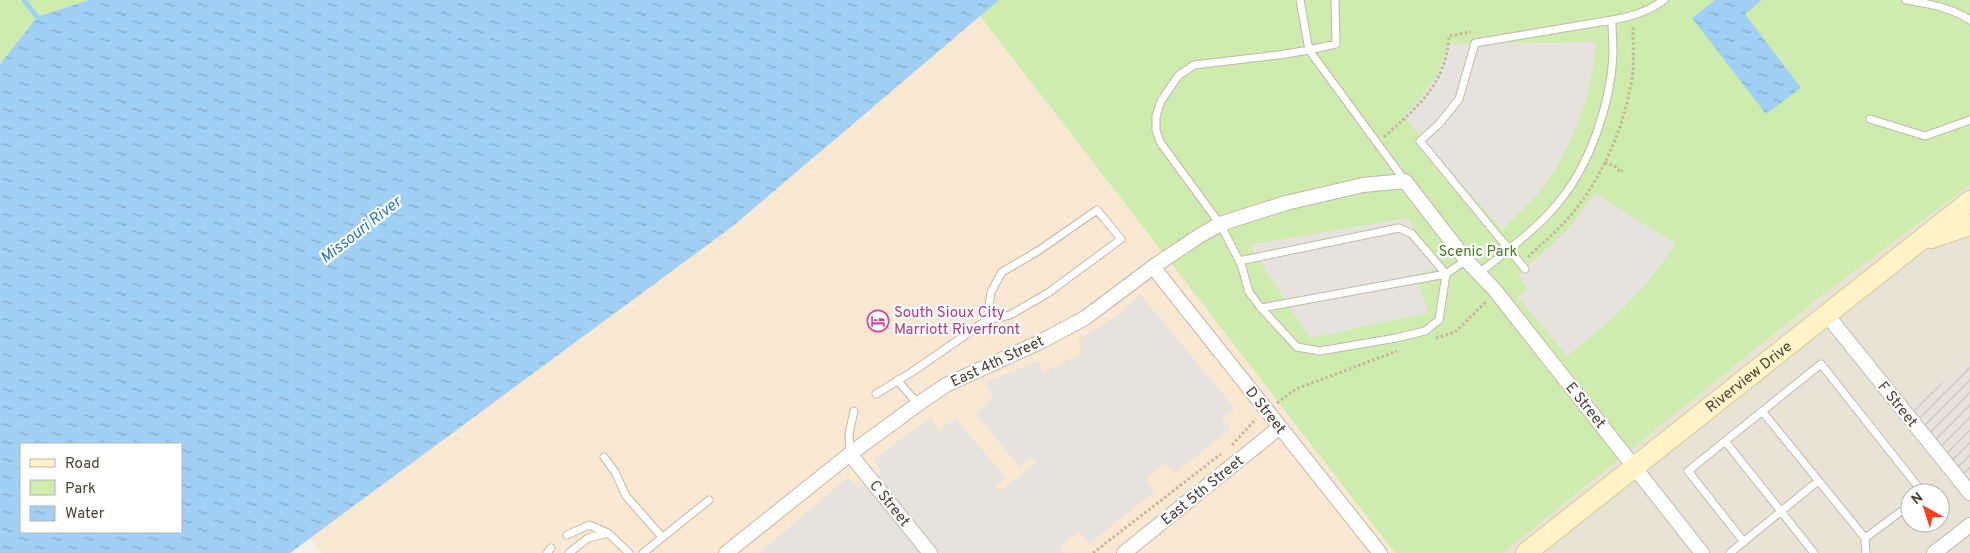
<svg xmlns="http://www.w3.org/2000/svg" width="1970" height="553" viewBox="0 0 1970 553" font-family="Overpass,sans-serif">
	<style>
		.residential { fill: #e9e3d5; fill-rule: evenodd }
		.commercial { fill: #f8e8d1 }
		.industrial { fill: url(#industrial-furrows) }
		.green { fill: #ceecad }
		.parking { fill: #e6e3df }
		.water { fill: url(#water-ripples); fill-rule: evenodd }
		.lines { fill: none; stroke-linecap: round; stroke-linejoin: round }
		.stream { stroke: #a0d0f5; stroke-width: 5 }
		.lane-casing { stroke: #c1b9a9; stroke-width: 9 }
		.street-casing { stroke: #c1b9a9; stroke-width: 16 }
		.secondary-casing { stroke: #d8c794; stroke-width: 22 }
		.path { stroke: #c4b699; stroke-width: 3; stroke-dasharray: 2.5 2.5; stroke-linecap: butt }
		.lane { stroke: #fff; stroke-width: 7 }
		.street { stroke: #fff; stroke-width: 14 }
		.secondary { stroke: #fff3c7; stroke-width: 20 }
		.labels { text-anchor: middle; stroke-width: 4.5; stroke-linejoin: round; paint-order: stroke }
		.park-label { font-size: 15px; fill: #447f24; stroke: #fff }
		.hotel-label { font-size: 15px; fill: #b23c85; stroke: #fff; text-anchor: start }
		.street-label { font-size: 15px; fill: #494235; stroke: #fff }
		.water-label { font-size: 16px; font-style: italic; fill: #277abc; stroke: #fff }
	</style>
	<defs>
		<pattern id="industrial-furrows" width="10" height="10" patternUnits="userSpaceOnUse" patternTransform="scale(1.25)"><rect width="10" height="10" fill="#e7e2dc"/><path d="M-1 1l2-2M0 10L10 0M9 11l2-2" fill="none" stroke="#c8c3bd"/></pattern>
		<pattern id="water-ripples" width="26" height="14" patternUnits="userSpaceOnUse" patternTransform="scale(1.25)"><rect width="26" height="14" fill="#a0d0f5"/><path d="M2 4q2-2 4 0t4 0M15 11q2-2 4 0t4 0" fill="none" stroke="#84aac7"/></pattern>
	</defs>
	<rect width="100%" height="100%" fill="#f5f1e7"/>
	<path class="residential" d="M1970 185V362L1910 407 1970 482V553H1503L1820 297ZM1910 493H1940V523H1910Z"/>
	<path class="commercial" d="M980 16 1395 553H322L310 538 733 226Z"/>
	<path class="industrial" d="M1970 362V482L1910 407Z"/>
	<path class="green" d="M0 0H89L37 17 0 64Z
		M994 0H1970V185L1820 297 1503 553H1395L980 16Z"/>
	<path class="parking" d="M1597 42 1588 95 1572 137 1557 167 1537 195 1502 230 1404 117 1437 76 1449 44Z
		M1595 193 1676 244 1648 282 1627 304 1604 326 1567 356 1518 297 1528 289 1518 275 1565 232Z
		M1408 218 1438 268 1415 275 1429 313 1310 338 1249 245Z
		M1140 294 1235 409 1221 418 1230 429 1174 474 1165 463 1145 480 1155 491 1089 544 1079 531 1060 547 1065 553H759L848 477 859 488 882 472 874 459 931 417 939 430 956 419 1006 478 996 486 1000 491 1037 462 1031 458 1020 467 976 414 993 399 985 382 1039 361 1043 373 1082 353 1078 340 1119 314Z"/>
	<path class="water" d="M89 0H999L733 226 290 553H0V64L37 17ZM21 444H181V532H21Z
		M1715 0H1762L1745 14 1801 88 1766 114 1692 18Z"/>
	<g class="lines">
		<path class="stream" d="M24 0 37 17"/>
		<g class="lane-casing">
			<path id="lane" d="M1300 0 1309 50 1336 44 1335 0
				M1906 0C1928 4 1951 7 1970 20
				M1870 119 1925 136 1970 120
				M1405 181 1309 50 1279 55 1194 65 1178 76 1161 101 1156 116V130L1160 142 1220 224 1241 264 1249 292 1261 308 1297 347 1320 351 1396 338 1425 331 1439 320 1446 274 1466 260
				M1239 261 1399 228 1412 234 1446 274
				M1525 269 1420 141 1439 124 1459 99 1475 43 1612 20
				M1478 274C1506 251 1536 230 1558 203 1590 165 1611 103 1613 54 1613 43 1612 31 1612 20 1631 17 1648 12 1664 0
				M1261 308 1446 274
				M897 380 918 404
				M876 394 912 372 987 320 1010 315 1048 293 1121 239 1097 210 1038 251 1002 272 991 292 987 320
				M1762 411 1865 538
				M1725 441 1814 553
				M850 453 849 434 854 411
				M604 457 615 472 626 496 662 537
				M567 535 589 525 608 533
				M1744 542 1688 471 1821 364 1923 493
				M547 553 551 548
				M569 553 588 538 608 533 629 553
				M643 553 709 500
				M1730 553 1818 481
				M1866 553 1865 538 1910 505"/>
		</g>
		<g class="street-casing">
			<path id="street" d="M1153 267 1380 553
				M1827 315 1970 493
				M850 454 930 553
				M726 553 850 454 918 404 946 385 1040 342 1085 318 1153 267 1199 236 1220 224 1286 203 1363 185 1405 181 1466 260 1494 289 1702 553
				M1124 553 1280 427
				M1934 553 1970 525"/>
		</g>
		<g class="secondary-casing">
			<g id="secondary">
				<path d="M1931 238 1970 225"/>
				<path id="s1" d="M1526 553 1970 201"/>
			</g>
		</g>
		<path class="path" d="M1384 137C1417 107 1446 85 1449 36L1471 32
			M1605 162 1616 167 1620 172 1623 170
			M1528 257C1538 247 1549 238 1559 228 1598 190 1626 126 1633 72 1634 57 1633 41 1633 26
			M1436 338 1455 332 1487 301
			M1277 403 1296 389 1397 351
			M1232 445 1256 419
			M1093 553 1221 454"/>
		<use href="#lane" class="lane"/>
		<use href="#street" class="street"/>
		<use href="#secondary" class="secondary"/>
	</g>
	<defs>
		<g id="hotel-ring" transform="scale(1.125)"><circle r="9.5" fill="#fff" stroke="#d1479c" stroke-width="1.5"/><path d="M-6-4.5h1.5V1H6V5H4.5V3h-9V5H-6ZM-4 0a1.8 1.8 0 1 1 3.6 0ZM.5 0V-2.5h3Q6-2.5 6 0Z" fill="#d1479c"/></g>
	</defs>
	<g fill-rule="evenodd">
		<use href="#hotel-ring" x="878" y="321"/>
	</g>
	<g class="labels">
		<g class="park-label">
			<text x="1478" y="256">Scenic Park</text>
		</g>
		<g class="hotel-label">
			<text x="894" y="317">South Sioux City<tspan x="894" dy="17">Marriott Riverfront</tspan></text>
		</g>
		<g class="street-label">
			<text transform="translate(997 361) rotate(-25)" y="5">East 4th Street</text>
			<text dy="5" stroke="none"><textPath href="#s1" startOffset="284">Riverview Drive</textPath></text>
			<text transform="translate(1898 404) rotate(51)" y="5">F Street</text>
			<text transform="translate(1586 405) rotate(51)" y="5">E Street</text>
			<text transform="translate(1266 410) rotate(52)" y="5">D Street</text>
			<text transform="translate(1202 490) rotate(-39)" y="5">East 5th Street</text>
			<text transform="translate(890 503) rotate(51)" y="5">C Street</text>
		</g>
		<g class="water-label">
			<text transform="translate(360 229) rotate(-38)" y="6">Missouri River</text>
		</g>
	</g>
	<rect x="20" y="443" width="162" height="90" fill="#ffffff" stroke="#b6b3ae"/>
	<rect x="30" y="459" width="25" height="8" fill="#fff3c7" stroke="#b6b3ae"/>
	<text x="65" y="468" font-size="15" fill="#494235">Road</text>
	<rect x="30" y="480" width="25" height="15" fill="#ceecad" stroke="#b6b3ae"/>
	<text x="65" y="493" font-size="15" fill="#494235">Park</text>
	<rect x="30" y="506" width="25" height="15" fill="url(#water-ripples)" stroke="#b6b3ae"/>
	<text x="65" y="518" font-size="15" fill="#494235">Water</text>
	<g transform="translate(1925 508) rotate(321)"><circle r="24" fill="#ffffff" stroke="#b6b3ae"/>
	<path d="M0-4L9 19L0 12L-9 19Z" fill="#ff3d14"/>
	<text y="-8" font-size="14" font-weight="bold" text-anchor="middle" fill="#494235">N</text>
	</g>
</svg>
